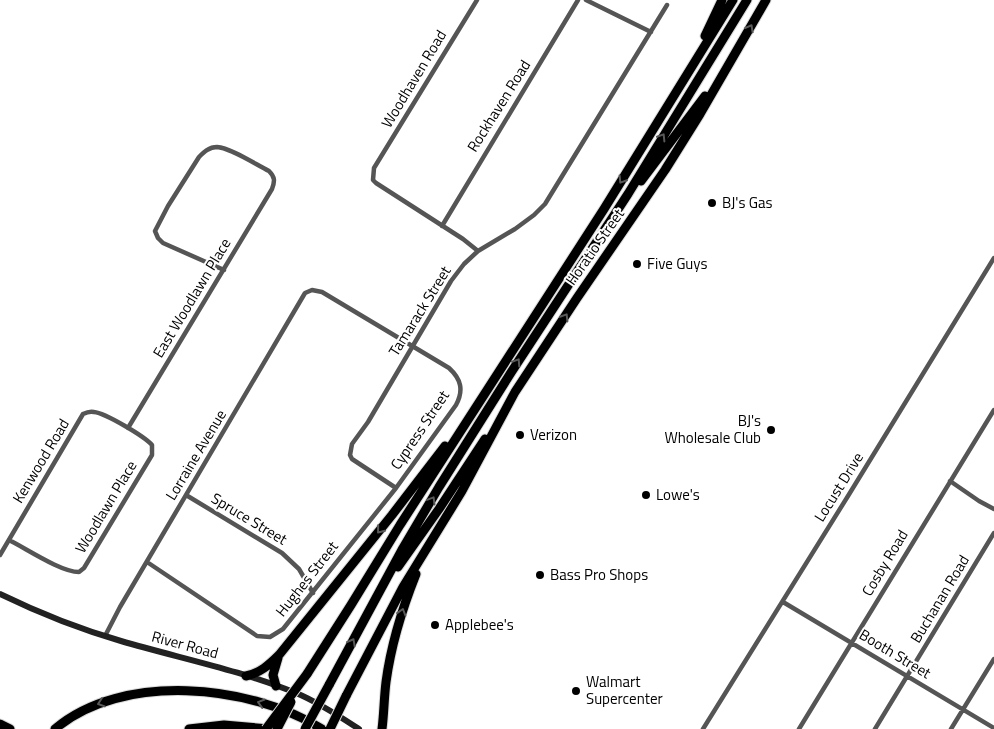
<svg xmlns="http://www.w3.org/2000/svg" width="994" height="729" viewBox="0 0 994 729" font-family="'Titillium Web',sans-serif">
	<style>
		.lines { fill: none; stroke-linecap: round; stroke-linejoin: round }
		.motorway-casing { stroke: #dbdbdb; stroke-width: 11 }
		.minor { stroke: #555; stroke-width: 4.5 }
		.secondary { stroke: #222; stroke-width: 6 }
		.motorway { stroke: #000; stroke-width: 9 }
		.motorway-bridge-casing { stroke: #dbdbdb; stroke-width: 11; stroke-linecap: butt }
		.motorway-bridge { stroke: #000; stroke-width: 9 }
		.oneway { stroke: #595959 }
		.poi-dot { fill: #000; stroke: #fff; stroke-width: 2 }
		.labels { text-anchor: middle; stroke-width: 4; stroke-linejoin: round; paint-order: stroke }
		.street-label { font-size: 15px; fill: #000; stroke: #fff }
		.poi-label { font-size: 15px; fill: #000; stroke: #fff; text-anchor: start }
	</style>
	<rect width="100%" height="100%" fill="#fff"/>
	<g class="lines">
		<g class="motorway-casing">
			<path id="motorway" d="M705 36 722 0
				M641 181 705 96
				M398 567 439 509 485 439
				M307 674 351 605 400 525 604 209 733 0
				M246 676C260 673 269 665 279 655L392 515 445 446
				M329 685 403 548 439 487 512 371 628 194 747 0
				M276 686 273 675 278 658
				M346 696 403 587 462 491 515 392 577 298 665 170 700 114 766 0
				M0 724 10 729
				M55 729C122 672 250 684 322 729
				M189 729 224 725 269 729
				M382 729C384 714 384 698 386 682 391 645 402 609 416 574"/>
		</g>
		<path class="minor" d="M477 0 374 168 373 180 376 183 463 239 478 251
			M586 0 651 32
			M442 226 578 0
			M128 428 272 189C275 181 275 177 269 171 255 164 231 148 217 147 209 147 204 152 199 157L168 206 155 231 158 238 163 243 224 270
			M950 481 979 501 994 509
			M396 488 352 459 350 455 352 444 368 422 451 281 464 264 478 251 515 229 534 215 545 204 667 5
			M186 495 282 553 299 569 313 593
			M0 555 83 414C87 412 90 411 94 412 105 413 144 436 152 445V455L84 568 79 572C61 572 27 549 9 540
			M783 602 994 728
			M105 636 120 607 305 293 312 290 322 292 449 368C461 379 464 390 456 405L396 488 283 629 270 637 257 636 147 562
			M703 729 848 496 994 258
			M799 729 994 410
			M875 729 994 533
			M951 729 994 659"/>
		<path class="secondary" d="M0 594C39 613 79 629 121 641 179 658 240 670 296 693 318 702 339 716 359 729"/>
		<use href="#motorway" class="motorway"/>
		<g class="motorway-bridge-casing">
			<path id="motorway-bridge" d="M266 729 307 674
				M277 729 291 702
				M305 729 329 685
				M330 729 346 696"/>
		</g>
		<use href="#motorway-bridge" class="motorway-bridge"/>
	</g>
	<defs><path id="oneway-chevron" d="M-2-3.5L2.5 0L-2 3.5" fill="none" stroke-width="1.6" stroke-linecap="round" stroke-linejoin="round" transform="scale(1.25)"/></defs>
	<g class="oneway">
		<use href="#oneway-chevron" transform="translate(750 28) rotate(-61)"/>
		<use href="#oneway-chevron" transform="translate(662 137) rotate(-58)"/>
		<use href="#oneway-chevron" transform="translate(622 180) rotate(122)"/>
		<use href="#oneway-chevron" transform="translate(565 317) rotate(-58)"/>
		<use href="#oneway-chevron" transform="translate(517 362) rotate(-57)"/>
		<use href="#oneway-chevron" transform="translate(432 500) rotate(-59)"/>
		<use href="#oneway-chevron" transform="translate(380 530) rotate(129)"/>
		<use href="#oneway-chevron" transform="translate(402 612) rotate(-73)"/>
		<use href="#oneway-chevron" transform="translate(352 642) rotate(-62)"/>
		<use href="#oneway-chevron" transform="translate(101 703) rotate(161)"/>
		<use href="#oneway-chevron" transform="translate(261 703) rotate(-164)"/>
	</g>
	<g class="poi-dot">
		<circle cx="712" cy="203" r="5"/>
		<circle cx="637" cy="264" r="5"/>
		<circle cx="771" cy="430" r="5"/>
		<circle cx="520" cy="435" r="5"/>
		<circle cx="646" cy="495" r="5"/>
		<circle cx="540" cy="575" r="5"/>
		<circle cx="435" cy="625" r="5"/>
		<circle cx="576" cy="691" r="5"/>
	</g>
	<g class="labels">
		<g class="street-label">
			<text transform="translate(414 79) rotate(-59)" y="5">Woodhaven Road</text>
			<text transform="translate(499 106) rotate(-58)" y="5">Rockhaven Road</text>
			<text transform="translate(595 247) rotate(-55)" y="5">Horatio Street</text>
			<text transform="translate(192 298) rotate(-59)" y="5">East Woodlawn Place</text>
			<text transform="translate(420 311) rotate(-58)" y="5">Tamarack Street</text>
			<text transform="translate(420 430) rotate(-56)" y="5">Cypress Street</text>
			<text transform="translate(196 455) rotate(-59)" y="5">Lorraine Avenue</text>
			<text transform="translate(41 461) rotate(-59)" y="5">Kenwood Road</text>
			<text transform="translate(839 487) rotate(-58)" y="5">Locust Drive</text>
			<text transform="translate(106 507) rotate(-59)" y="5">Woodlawn Place</text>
			<text transform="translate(249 519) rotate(31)" y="5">Spruce Street</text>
			<text transform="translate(885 563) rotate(-59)" y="5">Cosby Road</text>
			<text transform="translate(307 579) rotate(-52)" y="5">Hughes Street</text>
			<text transform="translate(940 599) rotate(-59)" y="5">Buchanan Road</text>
			<text transform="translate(185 645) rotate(15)" y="5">River Road</text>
			<text transform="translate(895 654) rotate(31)" y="5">Booth Street</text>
		</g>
		<g class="poi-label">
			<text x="722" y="208">BJ's Gas</text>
			<text x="647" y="269">Five Guys</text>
			<text x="761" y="426" text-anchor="end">BJ's<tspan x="761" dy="17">Wholesale Club</tspan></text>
			<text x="530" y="440">Verizon</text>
			<text x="656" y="500">Lowe's</text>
			<text x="550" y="580">Bass Pro Shops</text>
			<text x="445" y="630">Applebee's</text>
			<text x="586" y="687">Walmart<tspan x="586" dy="17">Supercenter</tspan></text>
		</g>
	</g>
</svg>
